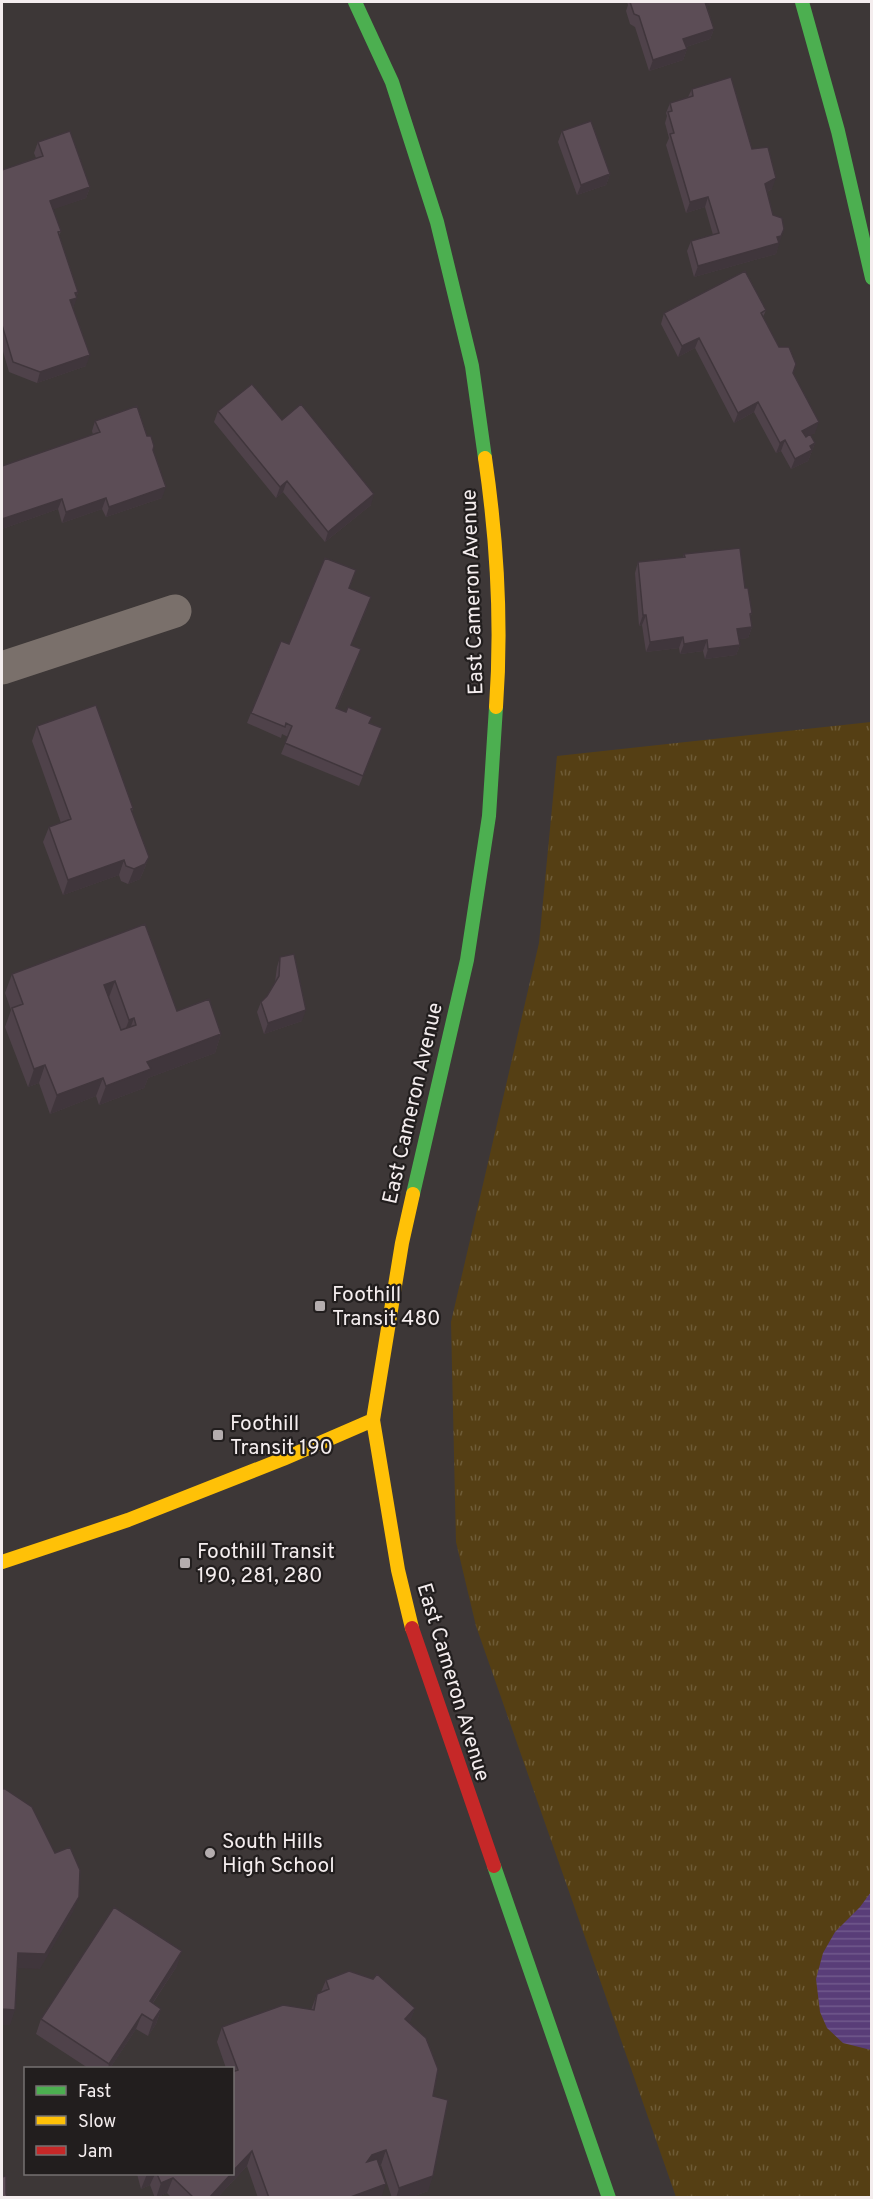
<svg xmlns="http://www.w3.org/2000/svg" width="873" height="2199" viewBox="0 0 873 2199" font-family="Overpass,sans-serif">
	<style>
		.grass { fill: url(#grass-tufts) }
		.water { fill: url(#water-rules) }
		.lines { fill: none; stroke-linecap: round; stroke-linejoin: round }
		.street { stroke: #7a706b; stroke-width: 33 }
		.fast { stroke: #4caf50; stroke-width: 14 }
		.slow { stroke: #ffc107; stroke-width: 14 }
		.jam { stroke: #c62828; stroke-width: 14 }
		.wall { fill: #4f424a }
		.shaded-wall { fill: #40363c }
		.building { fill: #5c4d56; stroke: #40363c; stroke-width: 1.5; fill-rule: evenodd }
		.poi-dot { fill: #b4adae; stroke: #221e1e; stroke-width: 2 }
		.labels { text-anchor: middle; stroke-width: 4.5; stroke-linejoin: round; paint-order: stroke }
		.street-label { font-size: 21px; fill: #f4edee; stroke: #221e1e }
		.poi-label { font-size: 21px; fill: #f4edee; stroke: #221e1e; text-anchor: start }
	</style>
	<defs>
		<pattern id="grass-tufts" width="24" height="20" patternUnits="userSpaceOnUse" patternTransform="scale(1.5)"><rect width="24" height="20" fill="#553f14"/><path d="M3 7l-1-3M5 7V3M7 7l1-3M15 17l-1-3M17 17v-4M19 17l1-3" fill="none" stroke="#6e5b36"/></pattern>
		<pattern id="water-rules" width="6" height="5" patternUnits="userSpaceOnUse" patternTransform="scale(1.5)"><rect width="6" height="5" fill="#593d78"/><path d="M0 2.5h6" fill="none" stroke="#71598c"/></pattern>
	</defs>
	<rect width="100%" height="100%" fill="#3d3737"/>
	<path class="grass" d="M871 722V2197H676L476 1626 456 1542 451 1322 539 943 557 756Z"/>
	<path class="water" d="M871 1892 872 2050H871L843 2043 827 2028 820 2012 816 1979 823 1953 835 1932 860 1907Z"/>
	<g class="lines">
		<path class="street" d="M2 668 175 611"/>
		<path class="fast" d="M355 2 392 82 437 222 472 366 485 458
			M802 2 838 131 872 278
			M413 1194 467 960 489 816 496 707
			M494 1866 609 2198"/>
		<path class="slow" d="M485 458C497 540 502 625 496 707
			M2 1562 128 1520 283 1459 373 1420
			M412 1628 398 1570 373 1420 402 1243 413 1194"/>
		<path class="jam" d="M412 1628 494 1866"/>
	</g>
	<path class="wall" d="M627 2H710L709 6H707L714 29 710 39 686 47 687 49 683 60 649 71 635 27 630 24 626 11 628 5Z
		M692 89 752 149 772 189 767 192 779 242 776 254 694 277 687 251 691 241 713 235 705 207 686 213 666 145 669 138 665 123 667 116 666 113 670 103 688 97Z
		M562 131 610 174 606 185 577 195 558 142Z
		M38 142 90 187 86 198 53 209 61 231 59 236 78 292 73 308 86 366 37 383 9 372 2 348V170L36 158 34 153Z
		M766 310 763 317 793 373 815 433 810 435 815 443 808 461 791 469 781 451 776 453 754 412 734 423 695 348 678 357 661 324 664 313Z
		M218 411 282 420 371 505 325 542 283 492 276 498 214 422Z
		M95 421 147 436 153 450 162 498 106 517 102 509 62 523 58 509 2 529V466L93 435 92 431Z
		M684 554 745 588 752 613 750 618 752 627 748 638 739 639 740 645 736 655 705 659 703 651 680 654 679 648 646 652 642 625 639 626 635 573 638 562 683 557Z
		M349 588 367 608 351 645 361 649 337 708 382 728 359 786 281 754 288 737 282 734 281 738 247 723 251 713 289 644Z
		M37 726 133 808 132 812 149 857 143 872 140 879 128 884 121 881 119 875 63 895 43 842 49 827 61 823 32 741Z
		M145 924 177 1011 221 1034 215 1053 148 1078 144 1088 99 1105 96 1096 50 1114 39 1083 28 1087 5 1027 11 1010 5 993 12 974Z
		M280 957 302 1021 264 1034 257 1012 261 1002 267 996 275 982 277 967Z
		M177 1966 153 2003 161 2009 156 2024 148 2036 136 2029 110 2068H88L36 2034 41 2019Z
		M326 1980 415 2008 409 2023 433 2096 428 2191 409 2198H392L381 2165 380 2166 381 2198H258L247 2166 217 2198H172L167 2193 155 2198 150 2185 141 2189 137 2174H232V2068H226L217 2042 222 2027 311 2010 317 1994 321 1992Z"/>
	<path class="shaded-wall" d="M702 2H710L709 6 700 8Z
		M714 29 710 39 680 49 683 39Z
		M687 49 683 60 649 71 653 60Z
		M610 174 606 185 577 195 581 185Z
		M776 178 772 189 761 195 765 184Z
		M90 187 86 198 46 212 50 201Z
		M708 197 705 207 686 213 690 202Z
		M784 229 776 254 694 277 698 266 777 237Z
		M78 292 76 298H77L73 308 70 300 75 293Z
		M699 338 695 348 678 357 682 346Z
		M90 355 86 366 37 383 40 372Z
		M758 402 754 412 734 423 738 413Z
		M819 422 815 433 799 442 802 431Z
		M785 440 781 451 776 453 780 443Z
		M815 443 808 461 791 469 795 459 810 446Z
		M287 481 283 492 276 498 280 487Z
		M166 487 162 498 106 517 109 507Z
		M374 494 371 505 325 542 328 532Z
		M106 498 102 509 62 523 66 512Z
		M62 499 58 509 2 529V519Z
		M643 615H646L642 625 639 626Z
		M752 627 748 638 734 640 737 629Z
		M683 637 679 648 646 652 650 642Z
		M707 640 703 651 680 654 684 644Z
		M740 645 736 655 705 659 708 649Z
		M149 857 143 872 140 879 128 884 134 869Z
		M124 860 119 875 63 895 68 880Z
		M115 981 108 1000 104 985Z
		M306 1010 302 1021 264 1034 268 1023Z
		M134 1018 127 1037 122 1038 129 1020Z
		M221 1034 215 1053 148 1078 144 1088 99 1105 106 1086 147 1062Z
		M45 1065 39 1083 28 1087 34 1069Z
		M103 1078 96 1096 50 1114 57 1095Z
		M79 1897 73 1912 40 1969 12 1968 18 1953Z
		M182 1951 177 1966 144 2016 150 2001Z
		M415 2008 410 2023 399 2034 405 2019Z
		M2 2009 15 2010 10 2025H2Z
		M161 2009 156 2024 148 2036 153 2021Z
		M142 2014 136 2029 110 2068H108L109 2064Z
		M386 2150 381 2165 367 2170V2162L372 2155Z
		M252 2151 247 2166 217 2198H209L231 2174H232V2172Z
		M147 2174H155L150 2185 141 2189Z
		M433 2176 428 2191 409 2198H396L399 2188Z
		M173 2178 167 2193 156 2198 161 2183Z
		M386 2184 381 2198H348Z"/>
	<path class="building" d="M630 2H705L714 29 683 39 687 49 653 60 639 16 634 14Z
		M731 77 752 149 768 147 776 178 765 184 773 215 782 218 784 229 781 236 777 237 779 243 698 266 691 241 719 233 708 197 690 202 670 134 674 133 668 112 672 111 670 103 693 96 692 89Z
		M591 121 610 174 581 185 562 131Z
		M70 131 90 187 50 201 61 231 58 232 78 292 75 293 77 298 70 300 90 355 40 372 13 362 2 325V170L43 156 38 142Z
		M745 271 766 310 761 313 779 347H789L796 364 793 373 819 422 802 431 806 437 810 434 815 443 810 446 812 450 795 459 785 440 780 443 758 402 738 413 699 338 682 346 664 313Z
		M252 384 282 420 301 404 374 494 328 532 287 481 280 487 218 411Z
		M137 406 147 436H151L154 446 153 450 166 487 109 507 106 498 66 512 62 499 2 519V466L100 432 95 421Z
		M740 548 745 588H748L752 613 750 614 752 627 737 629 740 645 708 649 707 640 684 644 683 637 650 642 646 615H643L638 562 685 557 684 554Z
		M325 558 356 570 349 588 371 597 351 645 361 649 336 708 346 712 348 707 372 717 369 723 382 728 363 776 285 743 292 726 286 723 285 727 251 713 281 641 289 644Z
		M96 705 133 808 131 809 149 857 145 864 134 869 126 866 124 860 68 880 49 827 71 819 37 726Z
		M145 924 177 1011 209 999 221 1034 147 1062 151 1069 106 1086 103 1078 57 1095 45 1065 34 1069 12 1008 23 1004 12 974ZM115 981 129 1020 134 1018 136 1025 121 1030 104 985Z
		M294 954 306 1010 268 1023 261 1002 267 996 279 976 280 957Z
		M2 1789H5L32 1807 55 1853 70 1847 80 1870 79 1897 45 1954 18 1953 15 2010 2 2009Z
		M114 1907 182 1951 150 2001 161 2009 153 2021 142 2014 109 2064 41 2019Z
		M349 1971 373 1979 377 1974 415 2008 405 2019 426 2038 438 2069 433 2096 448 2100 433 2176 399 2188 386 2150 372 2155 367 2162 377 2159 386 2184 348 2198H269L252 2151 232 2172V2072L238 2070 222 2027 283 2005 314 2010 317 1994 329 1989 326 1980Z
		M157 2174H231L209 2198H194L173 2178 161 2183Z
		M6 2176V2194L8 2198H2V2177Z"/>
	<g class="poi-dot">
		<rect x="314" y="1300" width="12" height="12" rx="3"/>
		<rect x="212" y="1429" width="12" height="12" rx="3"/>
		<rect x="179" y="1557" width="12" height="12" rx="3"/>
		<circle cx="210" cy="1853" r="6"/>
	</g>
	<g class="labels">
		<g class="street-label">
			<text transform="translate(472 592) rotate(-92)" y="7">East Cameron Avenue</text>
			<text transform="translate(412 1103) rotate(-77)" y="7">East Cameron Avenue</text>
			<text transform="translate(454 1682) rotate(73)" y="7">East Cameron Avenue</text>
		</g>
		<g class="poi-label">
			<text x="332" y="1301">Foothill<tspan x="332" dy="24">Transit 480</tspan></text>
			<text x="230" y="1430">Foothill<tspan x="230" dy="24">Transit 190</tspan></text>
			<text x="197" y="1558">Foothill Transit<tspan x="197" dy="24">190, 281, 280</tspan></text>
			<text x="222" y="1848">South Hills<tspan x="222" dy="24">High School</tspan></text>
		</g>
	</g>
	<rect width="873" height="2199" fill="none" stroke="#f4edee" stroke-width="6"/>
	<rect x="24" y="2067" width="210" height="108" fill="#221e1e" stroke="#767171" stroke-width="1.5"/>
	<rect x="36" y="2086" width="30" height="9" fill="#4caf50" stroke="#767171" stroke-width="1.5"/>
	<text x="78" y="2097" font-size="18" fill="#f4edee">Fast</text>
	<rect x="36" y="2116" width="30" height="9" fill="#ffc107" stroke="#767171" stroke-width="1.5"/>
	<text x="78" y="2127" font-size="18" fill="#f4edee">Slow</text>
	<rect x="36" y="2146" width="30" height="9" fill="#c62828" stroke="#767171" stroke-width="1.5"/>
	<text x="78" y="2157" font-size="18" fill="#f4edee">Jam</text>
</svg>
